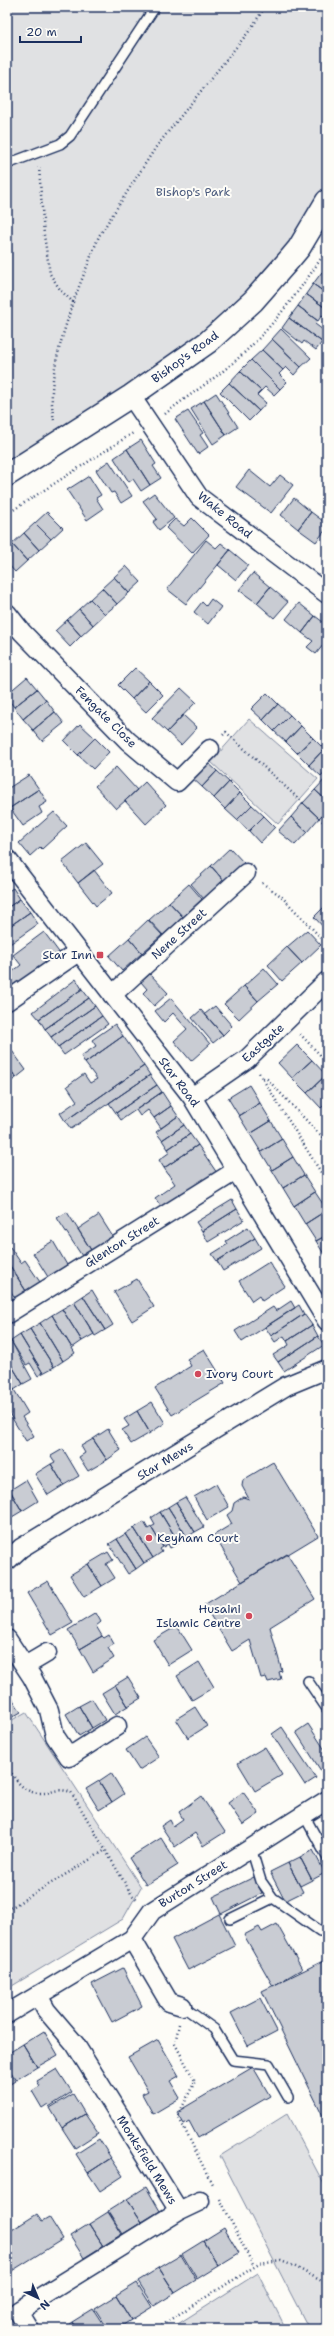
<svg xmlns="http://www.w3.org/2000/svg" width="334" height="2336" viewBox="0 0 334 2336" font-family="'Shantell Sans',sans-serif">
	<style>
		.green { fill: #e0e1e3; stroke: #7e88a0 }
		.building { fill: #c9ccd3; stroke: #1b2f5e }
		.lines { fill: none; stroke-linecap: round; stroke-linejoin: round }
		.service-casing { stroke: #1b2f5e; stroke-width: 12 }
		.minor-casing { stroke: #1b2f5e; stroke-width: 21 }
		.tertiary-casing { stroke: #1b2f5e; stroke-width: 25 }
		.path { stroke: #1b2f5e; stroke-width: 2.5; stroke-dasharray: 1 3; stroke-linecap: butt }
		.service { stroke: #fdfcf7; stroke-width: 9 }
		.minor { stroke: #fdfcf7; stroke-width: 18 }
		.tertiary { stroke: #fdfcf7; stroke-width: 22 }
		.poi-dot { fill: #d1495b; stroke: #fdfcf7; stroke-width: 1.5 }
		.labels { text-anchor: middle; stroke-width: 4; stroke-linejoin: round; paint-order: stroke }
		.park-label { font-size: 12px; fill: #4c5c7f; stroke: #fdfcf7 }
		.street-label { font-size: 12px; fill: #1b2f5e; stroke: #fdfcf7 }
		.poi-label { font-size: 12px; fill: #1b2f5e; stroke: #fdfcf7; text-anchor: end }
	</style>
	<rect width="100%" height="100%" fill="#fdfcf7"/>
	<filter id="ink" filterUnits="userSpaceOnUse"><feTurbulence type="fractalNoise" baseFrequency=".025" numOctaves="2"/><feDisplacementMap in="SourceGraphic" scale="8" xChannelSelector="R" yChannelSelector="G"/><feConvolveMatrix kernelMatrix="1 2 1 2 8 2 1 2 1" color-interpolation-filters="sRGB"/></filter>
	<g filter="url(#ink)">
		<path class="green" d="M7 7H327V198L253 301 7 475Z
			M249 719 318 779 278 824 211 762Z
			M26 1712 141 1887 123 1919 7 1989V1723Z
			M287 2114 327 2190V2329H309L220 2156Z
			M258 2273 286 2329H170Z"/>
		<path class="building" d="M322 272 327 276V294L313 284Z
			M313 284 327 294V309L306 294Z
			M306 294 327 309V319L322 315 318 321 298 306Z
			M298 306 318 321 315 324 327 333 322 342 289 318Z
			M289 318 322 342 316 350 304 341 302 344 282 328Z
			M281 329 311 358 301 367 272 339Z
			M272 339 301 367 294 375 286 367 283 370 262 350Z
			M262 350 283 370 279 374 287 382 280 389 251 360Z
			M251 360 280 389 274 395 265 387 261 391 240 371Z
			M240 371 261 391 257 395 266 403 259 411 229 383Z
			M229 383 259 411 249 421 220 392Z
			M216 393 238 427 226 435 204 401Z
			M204 401 226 435 213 444 191 409Z
			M188 411 203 433 200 435 208 447 198 454 175 419Z
			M141 440 156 464 153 466 161 478 150 485 127 449Z
			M127 449 150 485 141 491 133 479 129 482 114 458Z
			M109 461 132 496 121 503 114 492 111 493 96 470Z
			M249 470 270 487 280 475 293 485 271 513 236 487Z
			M89 476 101 495 96 498 103 509 87 520 67 490Z
			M154 493 174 518 159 530 153 522 157 519 143 501Z
			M294 498 311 512 298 529 281 515Z
			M47 512 63 528 51 539 35 523Z
			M311 512 327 524V528L316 542 298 529Z
			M192 518 209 535 192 553 166 528 175 519 184 526Z
			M35 523 51 539 39 550 24 533Z
			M24 533 39 550 27 561 12 544Z
			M206 540 216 548 221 543 230 550 186 604 167 589Z
			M12 544 27 561 15 572 7 563V549Z
			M230 550 248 565 236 580 218 565Z
			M126 566 141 582 129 593 114 577Z
			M253 573 270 587 257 603 239 590Z
			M114 577 129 593 117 604 102 588Z
			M270 587 288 602 274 618 257 603Z
			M102 588 117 604 105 614 90 599Z
			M90 599 105 614 93 625 79 609Z
			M211 599 221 607 208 624 194 612 202 602 206 606Z
			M299 603 315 616 302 633 286 619Z
			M79 609 93 625 81 636 67 620Z
			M315 616 327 625V640L316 654 307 647 313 641 302 633Z
			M67 620 81 636 70 647 55 631Z
			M135 668 149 681 132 699 118 685Z
			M27 677 37 689 14 707 7 698V694Z
			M149 681 163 695 146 712 132 699Z
			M181 688 196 702 167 732 152 718Z
			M37 689 46 700 23 719 14 707Z
			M267 693 278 704 263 720 251 709Z
			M46 700 55 712 33 730 23 719Z
			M278 704 290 715 274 731 263 720Z
			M55 712 64 723 42 741 33 730Z
			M183 715 197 728 181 745 167 732Z
			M290 715 301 726 286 742 274 731Z
			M80 724 95 738 78 755 64 741Z
			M301 726 313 738 297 753 286 742Z
			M95 738 109 752 93 769 78 755Z
			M313 738 324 749 309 765 297 753Z
			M324 749 327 751V769L321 776 309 765Z
			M205 760 217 771 202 787 190 776Z
			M116 767 137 790 116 809 95 786Z
			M217 771 229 782 214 798 202 787Z
			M29 775 39 789 10 808 7 803V789Z
			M327 777V801L315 790Z
			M145 782 166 805 146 824 125 801Z
			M229 782 240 793 225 809 214 798Z
			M39 789 47 802 39 807 42 813 23 826 10 808Z
			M315 790 327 801V810L319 818 303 803Z
			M240 793 252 805 237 820 225 809Z
			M303 803 319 818 307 832 291 817Z
			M252 805 264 816 249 831 237 820Z
			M54 812 67 826 42 849 40 847 30 856 19 843Z
			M264 816 275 827 260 843 249 831Z
			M291 817 307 832 295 845 278 831Z
			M86 843 103 864 78 883 62 862Z
			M230 848 244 863 224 881 211 866Z
			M211 866 224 881 204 899 191 884Z
			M94 870 112 893 96 906 78 883Z
			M189 884 202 899 183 917 169 902Z
			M13 888 20 899 7 908V892Z
			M20 899 30 912 7 928V908Z
			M169 902 183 917 163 935 149 920Z
			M325 906 327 908V931L314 917Z
			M30 912 38 924 7 946V928Z
			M148 920 162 935 142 953 129 938Z
			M307 930 321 945 302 963 287 947Z
			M44 932 61 955 7 991V976L21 965 13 955Z
			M129 938 142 953 122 971 109 956Z
			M287 947 302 963 282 981 268 965Z
			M264 968 278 984 258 1001 244 986Z
			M150 974 168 993 154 1006 143 993 147 989 141 982Z
			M76 979 82 989 39 1019 33 1012Z
			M244 986 258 1001 239 1019 224 1004Z
			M82 989 89 998 45 1029 39 1019Z
			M89 998 95 1006 51 1037 45 1029Z
			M171 998 210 1044 191 1061 174 1041 187 1029 173 1013 164 1022 155 1011Z
			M95 1006 102 1016 58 1047 51 1037Z
			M215 1006 232 1026 223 1035 205 1014Z
			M201 1010 223 1035 213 1043 192 1018Z
			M102 1016 108 1024 64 1055 58 1047Z
			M115 1024 123 1036 85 1063 81 1056 96 1046 92 1040Z
			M123 1036 144 1066 65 1121 60 1113 77 1101 67 1086 84 1074 90 1083 97 1079 85 1063Z
			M7 1044 26 1070 16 1078 7 1064Z
			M297 1045 312 1060 292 1078 278 1063Z
			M312 1060 326 1075 307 1093 292 1078Z
			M7 1064 16 1078 7 1084Z
			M144 1066 150 1075 71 1129 65 1121Z
			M150 1075 157 1085 116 1113 109 1103Z
			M326 1075 327 1103 321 1108 307 1093Z
			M157 1085 162 1092 121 1120 116 1113Z
			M249 1085 260 1103 239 1116 228 1098Z
			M162 1092 171 1106 154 1118 148 1110 140 1116 136 1110Z
			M260 1103 271 1121 250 1134 239 1116Z
			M171 1106 178 1116 161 1128 154 1118Z
			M178 1116 184 1125 162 1140 156 1132Z
			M271 1121 282 1139 261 1152 250 1134Z
			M184 1125 190 1134 168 1149 162 1140Z
			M190 1134 198 1145 164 1168 159 1160 170 1152 168 1149Z
			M282 1139 293 1157 272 1170 261 1152Z
			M198 1145 217 1173 162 1208 155 1198 175 1184 164 1168Z
			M293 1157 304 1175 283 1188 272 1170Z
			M304 1175 315 1192 294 1206 283 1188Z
			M315 1192 327 1210 305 1224 294 1206Z
			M232 1200 237 1209 202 1231 196 1222Z
			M237 1209 244 1220 208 1242 202 1231Z
			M327 1210V1235L316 1241 305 1224Z
			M67 1212 91 1250 82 1256 57 1218Z
			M99 1215 113 1237 91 1250 78 1229Z
			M248 1227 255 1238 217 1261 212 1254 228 1244 226 1241Z
			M327 1235V1259L316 1241Z
			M255 1238 261 1248 223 1271 217 1261Z
			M53 1241 67 1265 48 1277 33 1253Z
			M10 1247 21 1263 25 1260 40 1282 26 1291 7 1261V1249Z
			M7 1261 26 1291 15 1298 7 1285Z
			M269 1262 285 1286 262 1301 259 1296 252 1301 239 1281Z
			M137 1279 154 1307 132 1321 114 1292Z
			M92 1290 113 1325 105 1330 83 1296Z
			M83 1296 105 1330 95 1336 74 1302Z
			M291 1301 295 1308 242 1342 235 1331 273 1307 276 1311Z
			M74 1302 94 1334 82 1341 62 1309Z
			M299 1305 304 1314 271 1336 265 1327Z
			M62 1309 82 1341 72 1348 52 1315Z
			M304 1314 312 1325 287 1341 284 1336 275 1342 271 1336Z
			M52 1315 75 1353 63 1361 40 1323Z
			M40 1323 63 1361 54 1367 30 1329Z
			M312 1325 318 1336 278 1362 273 1355 289 1345 287 1341Z
			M30 1329 54 1367 43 1373 20 1335Z
			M20 1335 43 1373 38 1376 30 1363 26 1365 11 1341Z
			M318 1336 324 1345 284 1371 278 1362Z
			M11 1341 32 1379 23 1384 7 1358V1343Z
			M204 1349 225 1383 172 1415 155 1388 191 1366 187 1359Z
			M7 1358 23 1384 14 1390 7 1378Z
			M7 1378 28 1413 22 1417 34 1436 26 1441 7 1410Z
			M152 1402 165 1423 150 1433 137 1411Z
			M137 1411 150 1433 131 1444 122 1430 129 1426 124 1419Z
			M108 1429 121 1450 107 1460 93 1439Z
			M93 1439 107 1460 88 1471 79 1457 85 1453 81 1446Z
			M63 1449 79 1476 64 1485 51 1464 55 1462 51 1456Z
			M273 1462 318 1536 242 1582 214 1535 232 1524 227 1515 232 1511 234 1503 243 1497 249 1499 242 1486 243 1480Z
			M51 1464 64 1485 48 1495 35 1474Z
			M26 1480 38 1501 22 1511 10 1490Z
			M216 1484 229 1507 207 1520 194 1497Z
			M7 1486 22 1511 7 1520Z
			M185 1497 204 1527 195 1532 176 1502Z
			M176 1502 195 1532 187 1537 168 1507Z
			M168 1507 187 1537 179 1543 160 1512Z
			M160 1512 179 1543 170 1548 168 1544 163 1547 151 1527 155 1525 151 1518Z
			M144 1522 148 1529 151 1527 163 1547 160 1549 162 1552 153 1558 134 1528Z
			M134 1528 153 1558 144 1563 125 1534Z
			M125 1534 144 1563 136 1569 117 1539Z
			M117 1539 136 1569 128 1574 109 1544Z
			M108 1552 113 1560 106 1564 115 1578 102 1586 88 1564Z
			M287 1554 315 1599 270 1627 282 1671 279 1672 281 1679 268 1682 266 1677 261 1678 250 1640 232 1651 204 1605Z
			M88 1564 102 1586 84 1597 70 1575Z
			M48 1581 73 1623 52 1635 27 1593Z
			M96 1613 101 1622 96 1626 102 1636 80 1649 68 1630Z
			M177 1626 192 1650 168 1665 153 1640Z
			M109 1635 114 1644 108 1648 114 1658 93 1672 80 1649 102 1636 104 1638Z
			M199 1662 214 1687 192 1700 177 1676Z
			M128 1677 141 1698 128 1706 115 1685Z
			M115 1685 128 1706 115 1714 102 1693Z
			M7 1692H8L21 1712 7 1720Z
			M92 1699 105 1720 92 1728 79 1706Z
			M79 1706 92 1728 79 1736 66 1714Z
			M195 1707 207 1726 188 1738 176 1719Z
			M308 1724 327 1753V1771L323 1774 296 1732Z
			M282 1727 316 1778 305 1785 272 1734Z
			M145 1737 159 1757 139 1770 126 1750Z
			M265 1747 282 1775 255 1791 238 1763Z
			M111 1773 124 1794 112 1802 99 1781Z
			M99 1781 112 1802 99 1810 86 1789Z
			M243 1792 259 1814 243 1825 228 1803Z
			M201 1796 225 1832 203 1846 195 1833 175 1847 161 1826 170 1820 173 1826 183 1819 179 1812Z
			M161 1838 178 1865 146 1885 129 1858Z
			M313 1850 325 1873 312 1880 300 1857Z
			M300 1857 312 1880 300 1886 288 1863Z
			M288 1863 303 1892 285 1901 270 1872Z
			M254 1877 262 1893 221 1914 213 1897Z
			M219 1914 235 1946 188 1970 172 1939Z
			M277 1924 302 1969 273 1986 244 1935 259 1927 262 1932Z
			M327 1959V2124L262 1991Z
			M123 1968 142 2006 112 2022 92 1984Z
			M260 1998 277 2031 248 2046 231 2013Z
			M44 2031 58 2055 37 2067 23 2044Z
			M158 2040 179 2076 170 2081 180 2098 153 2114 142 2094 148 2091 128 2057Z
			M23 2044 37 2067 16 2080 7 2065V2054Z
			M253 2067 270 2096 198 2138 189 2121 184 2124 177 2112Z
			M7 2068 15 2081 7 2086Z
			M57 2069 72 2092 49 2107 48 2104 42 2108 32 2091 40 2086 37 2081Z
			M73 2094 85 2114 62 2128 50 2108Z
			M85 2114 98 2133 75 2148 62 2128Z
			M99 2139 111 2158 88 2173 76 2154Z
			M111 2158 123 2176 100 2191 88 2173Z
			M146 2187 160 2211 142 2222 127 2199Z
			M127 2199 142 2222 123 2234 108 2211Z
			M108 2212 122 2234 103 2246 89 2224Z
			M37 2214 42 2221 49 2217 63 2239 7 2274V2233Z
			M89 2224 103 2246 84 2258 70 2236Z
			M224 2228 239 2253 218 2266 203 2241Z
			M203 2241 218 2266 197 2279 182 2254Z
			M181 2255 196 2280 175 2293 159 2268Z
			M159 2268 175 2293 154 2306 138 2281Z
			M137 2283 152 2307 131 2320 116 2296Z
			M116 2296 131 2320 117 2329H108L95 2309Z
			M93 2309 106 2329H76L72 2322Z
			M72 2322 76 2329H62Z"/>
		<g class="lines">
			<g class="service-casing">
				<path id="service" d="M7 164 60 144 70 136 155 7
					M308 1681 327 1709
					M304 1815 327 1857
					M251 1848 261 1881 273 1898 320 1931 327 1928
					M230 1919 273 1898
					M182 2006 214 2029 233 2060 269 2064 288 2097"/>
			</g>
			<g class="minor-casing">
				<path id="minor" d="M131 396 199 497 327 594
					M7 613 22 632 128 741 177 782 210 749
					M7 859 192 1097 327 1321
					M112 995 246 873
					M7 1001 78 952
					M192 1097 247 1059 327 981
					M7 1314 237 1170
					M7 1561 21 1548 286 1386 327 1369
					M7 1639 32 1677 49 1710 55 1736 69 1757 117 1726
					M25 1666 47 1653
					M132 1939 169 2002 182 2006
					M7 2014 132 1939 152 1911 327 1800
					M179 2211 200 2201
					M29 2329 18 2311 179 2211 75 2044 46 2010 38 1995"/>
			</g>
			<g class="tertiary-casing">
				<path id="tertiary" d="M7 475 131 396 208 342 253 301 289 260 299 248 327 201"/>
			</g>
			<path class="path" d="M39 167 44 235 50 274 61 291 73 302C62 339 46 381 54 420
				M73 302 99 236 156 147 250 30 265 7
				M165 414C187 396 212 381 234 362 268 333 303 287 327 249
				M7 514 133 433
				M223 735 226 732 303 803
				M319 818 327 825
				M262 883 281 896 327 944
				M300 1034 327 1062
				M259 1073 327 1182
				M263 1078 267 1079 327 1142
				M7 1767C16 1779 22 1793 40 1793 54 1794 53 1787 71 1792L132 1895 137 1899
				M7 1910 104 1851
				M179 2024 175 2044 195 2081 178 2116 213 2186
				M220 2199 254 2267
				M155 2329 259 2264 281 2261 294 2266 327 2284"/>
			<use href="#service" class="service"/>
			<use href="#minor" class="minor"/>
			<use href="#tertiary" class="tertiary"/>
		</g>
	</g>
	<g class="poi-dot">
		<rect x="96" y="951" width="8" height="8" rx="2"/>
		<circle cx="198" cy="1374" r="4"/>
		<circle cx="149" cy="1538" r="4"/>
		<circle cx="249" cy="1616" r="4"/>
	</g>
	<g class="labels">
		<g class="park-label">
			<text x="193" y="196">Bishop's Park</text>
		</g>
		<g class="street-label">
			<text transform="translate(185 357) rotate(-36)" y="4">Bishop's Road</text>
			<text transform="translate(225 515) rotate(39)" y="4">Wake Road</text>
			<text transform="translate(106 717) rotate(45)" y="4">Fengate Close</text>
			<text transform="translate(179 934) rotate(-42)" y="4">Nene Street</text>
			<text transform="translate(263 1043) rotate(-42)" y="4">Eastgate</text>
			<text transform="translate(179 1082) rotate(53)" y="4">Star Road</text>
			<text transform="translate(122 1242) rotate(-32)" y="4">Glenton Street</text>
			<text transform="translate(165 1461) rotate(-31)" y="4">Star Mews</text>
			<text transform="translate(193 1884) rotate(-32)" y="4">Burton Street</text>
			<text transform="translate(147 2160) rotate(58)" y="4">Monksfield Mews</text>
		</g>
		<g class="poi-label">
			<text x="92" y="959">Star Inn</text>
			<text x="206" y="1378" text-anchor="start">Ivory Court</text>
			<text x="157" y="1542" text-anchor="start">Keyham Court</text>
			<text x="241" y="1613">Husaini<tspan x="241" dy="14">Islamic Centre</tspan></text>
		</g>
	</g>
	<rect width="334" height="2336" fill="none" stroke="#fdfcf7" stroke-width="24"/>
	<rect x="12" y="12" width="310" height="2312" fill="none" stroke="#1b2f5e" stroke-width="1.5" filter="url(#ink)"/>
	<g transform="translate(38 2298) rotate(136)" stroke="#fdfcf7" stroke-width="3" paint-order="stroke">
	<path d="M0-3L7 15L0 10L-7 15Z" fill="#1b2f5e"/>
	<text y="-6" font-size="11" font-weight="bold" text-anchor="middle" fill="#1b2f5e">N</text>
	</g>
	<path d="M20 36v6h61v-6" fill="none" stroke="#1b2f5e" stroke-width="2"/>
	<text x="26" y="36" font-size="12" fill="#1b2f5e" stroke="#fdfcf7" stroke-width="3" paint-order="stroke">20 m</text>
</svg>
